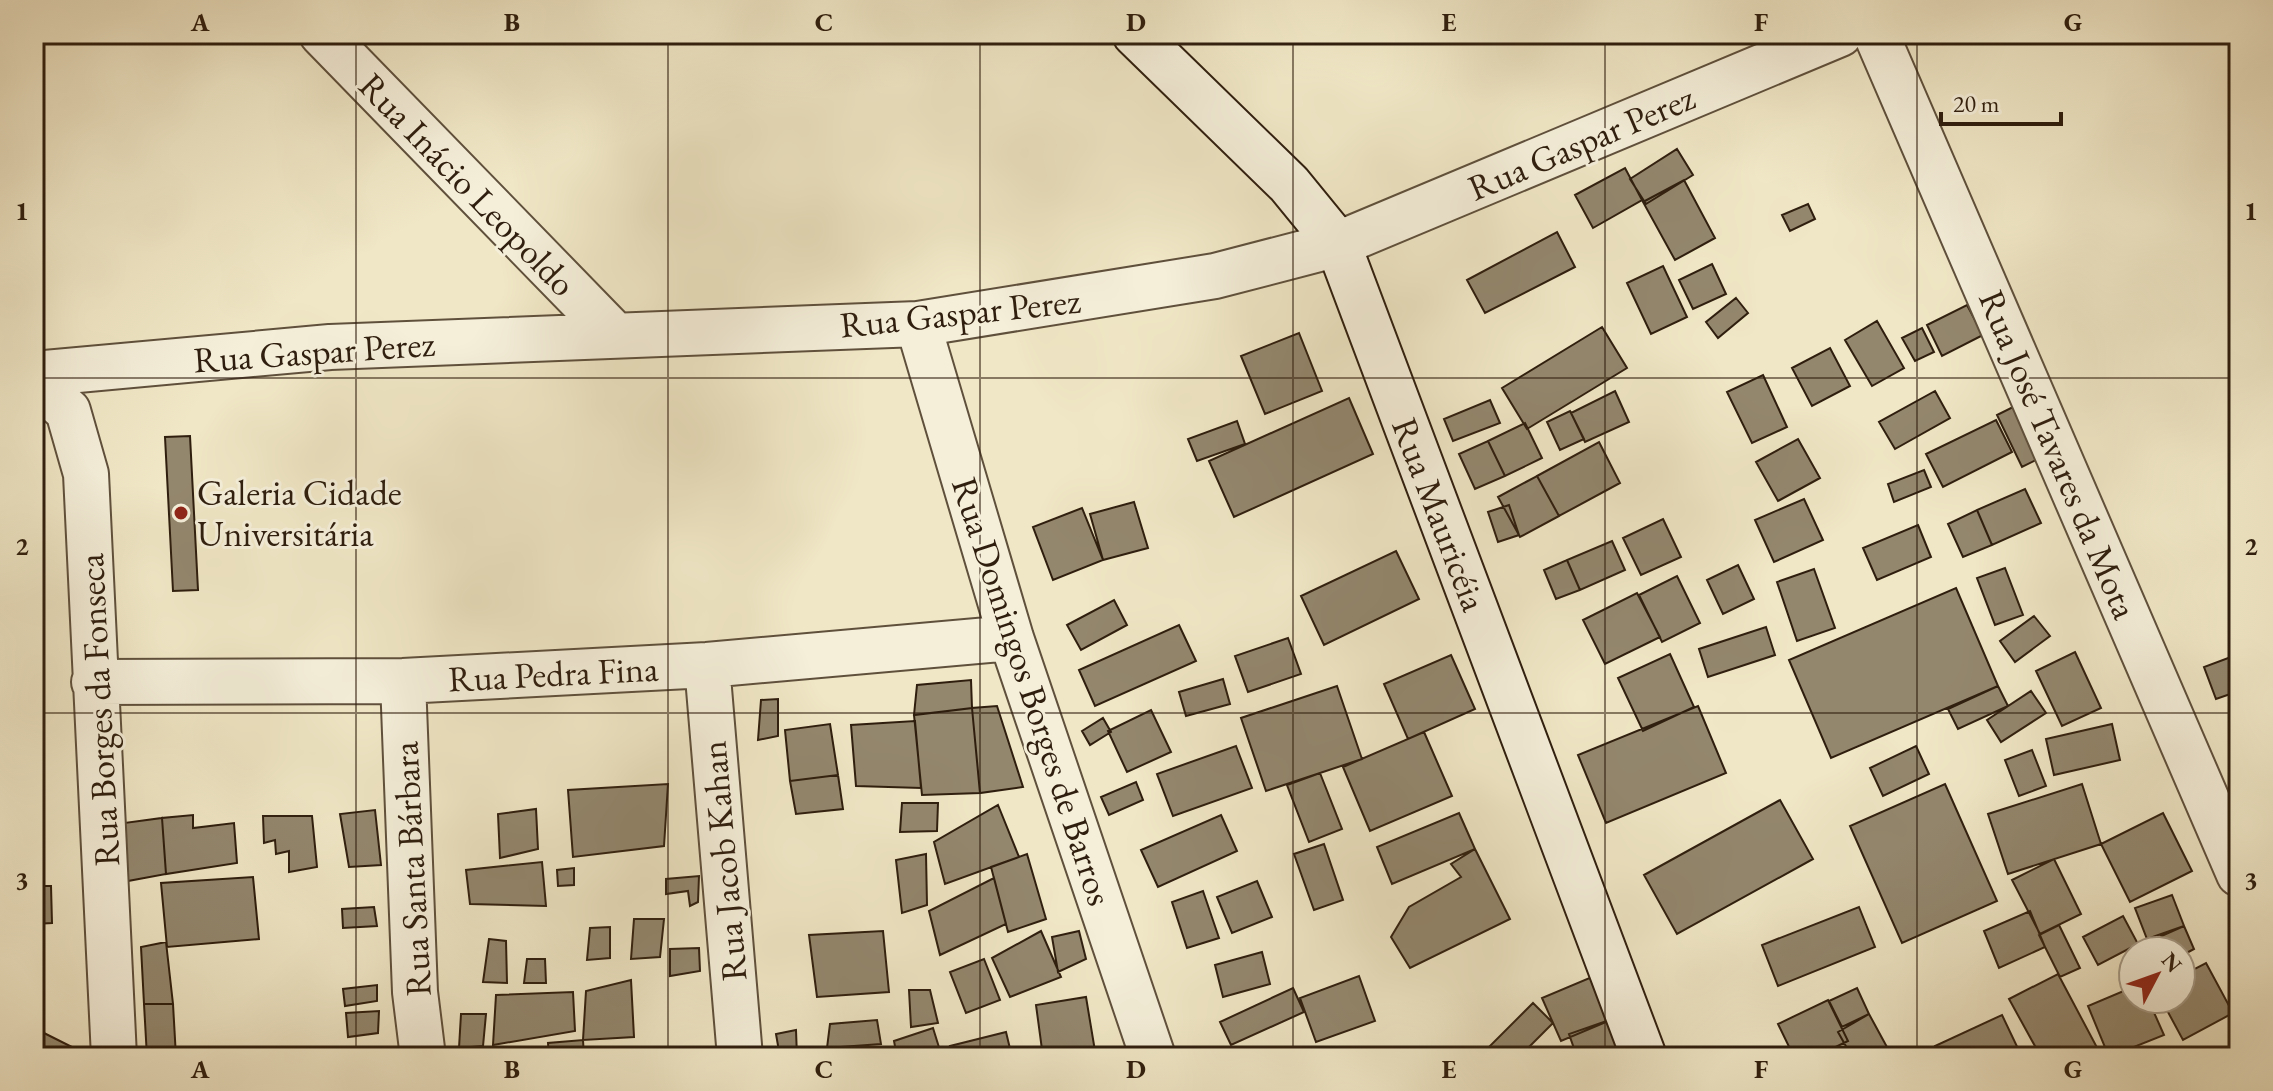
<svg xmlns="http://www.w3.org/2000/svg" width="2273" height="1091" viewBox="0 0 2273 1091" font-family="'EB Garamond',serif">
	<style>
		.building { fill: #93876e; stroke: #2f1e0e; stroke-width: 2 }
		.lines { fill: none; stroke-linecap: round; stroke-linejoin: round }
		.street-casing { stroke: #5f503c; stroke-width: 48 }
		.secondary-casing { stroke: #2f1e0e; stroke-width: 48 }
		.street { stroke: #f5efda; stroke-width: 44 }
		.secondary { stroke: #f5efda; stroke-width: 44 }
		.grid { fill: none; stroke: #2f1e0e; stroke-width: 2; stroke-opacity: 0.55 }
		.poi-dot { fill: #8f2418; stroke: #f5efda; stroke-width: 3 }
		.labels { text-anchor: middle; stroke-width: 6; stroke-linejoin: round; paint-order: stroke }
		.street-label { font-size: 36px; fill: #2f1e0e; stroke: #f5efda }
		.poi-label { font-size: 36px; fill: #2f1e0e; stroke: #f5efda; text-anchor: start }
		.neatline { fill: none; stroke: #2f1e0e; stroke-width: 3 }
		.grid-label { font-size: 26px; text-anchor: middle; font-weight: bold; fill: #2f1e0e }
	</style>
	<rect width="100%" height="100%" fill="#f0e7c6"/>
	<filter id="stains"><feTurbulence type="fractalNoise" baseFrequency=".0025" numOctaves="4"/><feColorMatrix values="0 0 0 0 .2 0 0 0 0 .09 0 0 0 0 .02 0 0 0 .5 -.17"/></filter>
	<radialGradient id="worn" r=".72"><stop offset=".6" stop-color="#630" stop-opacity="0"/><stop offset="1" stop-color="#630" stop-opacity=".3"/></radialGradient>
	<path class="building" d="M1677 149 1693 175 1646 204 1630 179Z
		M1625 168 1642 200 1593 228 1575 195Z
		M1684 180 1715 238 1675 260 1643 202Z
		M1808 204 1815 219 1790 231 1782 215Z
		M1557 232 1575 267 1485 313 1467 280Z
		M1712 264 1726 294 1693 309 1679 280Z
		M1663 266 1687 317 1651 334 1627 283Z
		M1736 298 1748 313 1718 338 1706 322Z
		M1967 305 1983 335 1942 356 1927 325Z
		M1877 321 1904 368 1872 386 1845 340Z
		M1602 327 1627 368 1527 429 1502 388Z
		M1922 328 1934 352 1915 361 1902 338Z
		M1299 333 1322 391 1265 414 1241 356Z
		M1830 348 1850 386 1812 406 1792 368Z
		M1763 375 1787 427 1752 443 1727 392Z
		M1615 391 1629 422 1585 442 1571 413Z
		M1935 391 1950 418 1895 449 1879 422Z
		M1349 398 1373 454 1234 517 1209 461Z
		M1490 400 1500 423 1453 441 1444 419Z
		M2025 401 2050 453 2022 467 1997 415Z
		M1570 411 1584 439 1560 450 1547 422Z
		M1996 420 2012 452 1943 487 1926 454Z
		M1237 421 1245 444 1197 461 1188 439Z
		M1525 423 1542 458 1505 476 1488 441Z
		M190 436 198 590 173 591 165 437Z
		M1798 439 1820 478 1778 501 1756 462Z
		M1488 441 1505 476 1475 489 1459 454Z
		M1599 442 1620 483 1559 516 1537 476Z
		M1924 470 1931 487 1894 502 1888 484Z
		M1537 476 1559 516 1520 537 1498 497Z
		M2025 489 2041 523 1992 545 1977 510Z
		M1804 499 1823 540 1774 562 1755 520Z
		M1134 502 1148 548 1103 560 1090 514Z
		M1509 505 1519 535 1498 542 1488 512Z
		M1082 508 1103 560 1053 580 1033 527Z
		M1977 510 1992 545 1963 557 1948 524Z
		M1663 519 1681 557 1641 575 1623 538Z
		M1918 525 1931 557 1877 580 1863 548Z
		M1612 541 1625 570 1580 590 1567 560Z
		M1396 551 1419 599 1324 645 1301 596Z
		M1567 560 1580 590 1556 599 1544 570Z
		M1738 565 1754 599 1723 614 1707 580Z
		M2005 568 2023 615 1995 625 1977 578Z
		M1814 569 1835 628 1797 641 1777 582Z
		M1677 576 1700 623 1662 642 1639 595Z
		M1956 588 1998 686 1831 758 1789 660Z
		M1637 593 1660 637 1605 664 1583 620Z
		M1114 600 1127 625 1081 650 1067 625Z
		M2034 616 2050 636 2015 662 2000 641Z
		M1179 625 1196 661 1095 706 1079 670Z
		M1766 627 1775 655 1708 677 1699 649Z
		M1288 638 1301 674 1248 692 1235 656Z
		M2075 652 2101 708 2062 726 2036 671Z
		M1670 654 1694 707 1643 731 1618 678Z
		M2239 654V691L2216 699 2204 667Z
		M1451 655 1475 709 1408 739 1384 684Z
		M1223 679 1230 704 1186 716 1179 692Z
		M971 680 972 708 914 715 917 685Z
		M1337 686 1362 759 1266 791 1241 718Z
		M1998 686 2008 706 1958 729 1948 709Z
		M2031 691 2046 713 2001 742 1987 720Z
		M778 699V736L758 740 761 700Z
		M997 706 1023 787 980 793 972 708Z
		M1698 706 1726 773 1606 823 1578 755Z
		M972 708 980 793 922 795 914 715Z
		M1151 710 1171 752 1127 772 1108 731Z
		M1103 718 1111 732 1090 745 1082 731Z
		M915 721 921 788 856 786 851 725Z
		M830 724 838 775 790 781 785 730Z
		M2112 724 2120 760 2054 775 2046 739Z
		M1424 732 1452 796 1370 831 1343 767Z
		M1236 746 1252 788 1173 816 1157 774Z
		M1916 746 1929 774 1883 796 1870 768Z
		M2032 750 2046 786 2019 796 2005 760Z
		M1320 773 1342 829 1309 842 1287 785Z
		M838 775 843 809 796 814 790 781Z
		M1136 782 1143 800 1109 815 1101 797Z
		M668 784 664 846 573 857 568 790Z
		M1945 784 1997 901 1902 943 1850 826Z
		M2082 784 2101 844 2008 874 1988 814Z
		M1780 800 1813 859 1677 934 1644 875Z
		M902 803H938L937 831 900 832Z
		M998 805 1019 857 945 884 934 842Z
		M536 809 538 849 500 858 498 814Z
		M375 810 381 865 349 867 340 814Z
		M1459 813 1475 849 1392 884 1377 847Z
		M2163 813 2192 871 2130 902 2101 844Z
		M193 815V828L234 823 237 863 166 874 162 818Z
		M1221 815 1237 851 1158 887 1141 850Z
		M263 816H312L317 867 289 872V851L276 854 275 840 264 843Z
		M162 818 166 874 128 881 124 823Z
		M1324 844 1343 900 1314 910 1294 854Z
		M1475 849 1510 919 1410 968 1391 937 1409 907 1461 877 1451 864Z
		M926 854 927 905 902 913 896 860Z
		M1027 854 1046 919 1008 932 991 867Z
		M2054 859 2081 914 2040 934 2012 880Z
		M542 862 546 906 470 904 466 870Z
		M574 868V885L558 886 557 870Z
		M699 876 698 902 690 906 688 891 666 894V879Z
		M253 877 259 939 167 947 161 883Z
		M994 878 1006 924 940 955 929 911Z
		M1257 881 1272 917 1232 933 1217 897Z
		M34 886H51L52 923 34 924Z
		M1203 891 1219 938 1187 948 1172 902Z
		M2172 895 2184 926 2147 939 2135 908Z
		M374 907 377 926 343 928 342 909Z
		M1859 907 1875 947 1778 986 1762 945Z
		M2030 911 2045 947 1999 968 1984 931Z
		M2123 916 2138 944 2098 965 2083 937Z
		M634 919H664L660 957 631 959Z
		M2059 925 2080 968 2060 977 2039 935Z
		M2184 926 2194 949 2181 956V951H2155L2150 941Z
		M610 927V958L587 960 590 928Z
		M883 931 889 992 817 997 809 935Z
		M1041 931 1061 977 1010 997 992 958Z
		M1079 931 1086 959 1058 972 1052 937Z
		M489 939 506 941 507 983 483 982Z
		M166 942 173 1004H144L141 947Z
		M34 947H38L41 984H34Z
		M699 948 700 971 670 976V949Z
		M1262 952 1270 984 1223 997 1215 965Z
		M527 959H545L546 983H524Z
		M984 959 1000 1000 966 1013 950 972Z
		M2206 963 2233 1013 2183 1040 2161 999H2181V976Z
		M1599 974 1618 1017 1561 1041 1542 998Z
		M2058 974 2102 1057H2041L2009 999Z
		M1359 976 1375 1021 1316 1042 1300 998Z
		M631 980 634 1037 583 1040 586 991Z
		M377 985V1001L345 1006 343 989Z
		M2133 987V999H2148L2164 1035 2109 1057 2088 1006Z
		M1293 988 1304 1012 1231 1045 1220 1022Z
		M1857 988 1869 1014 1842 1027 1829 1001Z
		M909 990H930L938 1023 911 1027Z
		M573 992 575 1031 493 1045 496 995Z
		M1086 997 1096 1057H1043L1036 1005Z
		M1828 1000 1848 1041 1815 1057H1794L1778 1024Z
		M1533 1003 1553 1023 1519 1057H1479Z
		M144 1004H173L176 1057H147Z
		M379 1011 378 1033 348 1037 346 1013Z
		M461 1014H486L483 1046 459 1048Z
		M1869 1014 1888 1049 1875 1057H1852L1838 1032Z
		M2002 1015 2022 1057H1940L1935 1046Z
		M1618 1017 1632 1057H1577L1569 1034Z
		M877 1020 881 1044 827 1048 830 1024Z
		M34 1028 74 1048 70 1057H34Z
		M933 1028 942 1057H897L894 1041Z
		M796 1030 797 1057H780L776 1034Z
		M1006 1032 1012 1057H954L950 1046Z
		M583 1040 584 1057H549L548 1043Z
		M627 1047 628 1057H586L587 1048Z
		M351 1048V1057H321L322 1050Z"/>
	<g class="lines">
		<g class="street-casing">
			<path id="street" d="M322 34 614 334
				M1876 34 2239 874
				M918 324 1011 638 1153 1057
				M34 374 330 347 918 324 1215 276 1338 244 1840 34
				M34 381 68 411 86 474 114 1057
				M707 665 740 1057
				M403 681 415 992 423 1057
				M94 682 403 681 707 665 1011 638"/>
		</g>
		<g class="secondary-casing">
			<path id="secondary" d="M1135 34 1289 184 1338 244 1644 1057"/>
		</g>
		<use href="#street" class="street"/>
		<use href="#secondary" class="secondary"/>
	</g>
	<path class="grid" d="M356 34V1057M668 34V1057M980 34V1057M1293 34V1057M1605 34V1057M1917 34V1057M34 378H2239M34 713H2239"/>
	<circle class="poi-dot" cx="181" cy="513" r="8"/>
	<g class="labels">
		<g class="street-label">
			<text transform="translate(1581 142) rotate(-23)" y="13">Rua Gaspar Perez</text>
			<text transform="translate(468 184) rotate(46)" y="13">Rua Inácio Leopoldo</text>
			<text transform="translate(960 312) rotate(-6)" y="13">Rua Gaspar Perez</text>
			<text transform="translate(314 351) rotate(-4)" y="13">Rua Gaspar Perez</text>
			<text transform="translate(2059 454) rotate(67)" y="13">Rua José Tavares da Mota</text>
			<text transform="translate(1440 514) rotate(69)" y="13">Rua Mauricéia</text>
			<text transform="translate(553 673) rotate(-3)" y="13">Rua Pedra Fina</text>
			<text transform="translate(1033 691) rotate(72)" y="13">Rua Domingos Borges de Barros</text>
			<text transform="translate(98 710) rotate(-93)" y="13">Rua Borges da Fonseca</text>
			<text transform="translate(723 861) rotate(-95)" y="13">Rua Jacob Kahan</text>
			<text transform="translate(411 869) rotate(-93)" y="13">Rua Santa Bárbara</text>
		</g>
		<g class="poi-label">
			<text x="197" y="505">Galeria Cidade<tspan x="197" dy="41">Universitária</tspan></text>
		</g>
	</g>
	<rect width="2273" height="1091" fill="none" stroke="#f0e7c6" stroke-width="88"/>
	<g transform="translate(2157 975) rotate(49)"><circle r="38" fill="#f5efda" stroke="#a69b88" stroke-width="2"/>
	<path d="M0-6L14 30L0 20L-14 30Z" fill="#8f2418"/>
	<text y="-12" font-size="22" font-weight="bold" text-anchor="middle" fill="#2f1e0e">N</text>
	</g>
	<path d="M1941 112v12h120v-12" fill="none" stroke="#2f1e0e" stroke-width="4"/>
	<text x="1953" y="112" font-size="24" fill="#2f1e0e" stroke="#f5efda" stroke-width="6" paint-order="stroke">20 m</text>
	<rect x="44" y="44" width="2185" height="1003" class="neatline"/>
	<g class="grid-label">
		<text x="200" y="31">A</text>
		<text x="512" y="31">B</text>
		<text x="824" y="31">C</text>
		<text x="1136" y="31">D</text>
		<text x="1449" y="31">E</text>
		<text x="1761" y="31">F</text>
		<text x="2073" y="31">G</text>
		<text x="22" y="220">1</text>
		<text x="2251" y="220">1</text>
		<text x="22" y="555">2</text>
		<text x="2251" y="555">2</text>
		<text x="22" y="889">3</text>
		<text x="2251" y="889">3</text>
		<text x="200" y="1078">A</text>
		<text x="512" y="1078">B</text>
		<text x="824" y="1078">C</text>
		<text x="1136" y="1078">D</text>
		<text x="1449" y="1078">E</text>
		<text x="1761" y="1078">F</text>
		<text x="2073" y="1078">G</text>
	</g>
	<rect width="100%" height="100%" filter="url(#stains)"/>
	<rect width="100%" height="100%" fill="url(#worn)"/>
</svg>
